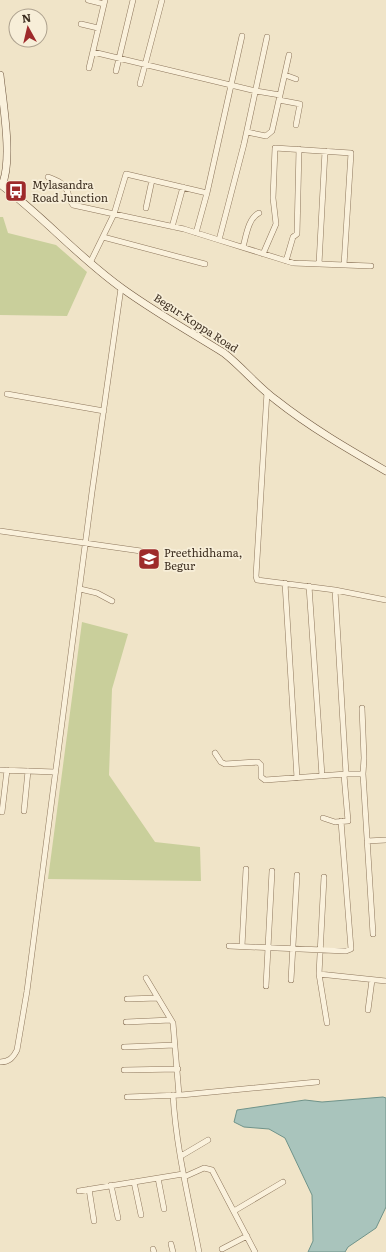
<svg xmlns="http://www.w3.org/2000/svg" width="386" height="1252" viewBox="0 0 386 1252" font-family="Literata,serif">
	<style>
		.green { fill: #c9cf9b }
		.water { fill: #a9c4bc; stroke: #6f938a }
		.lines { fill: none; stroke-linecap: round; stroke-linejoin: round }
		.street-casing { stroke: #8d765c; stroke-width: 6 }
		.secondary-casing { stroke: #6f573f; stroke-width: 8 }
		.street { stroke: #faf1dc; stroke-width: 5 }
		.secondary { stroke: #faf1dc; stroke-width: 7 }
		.labels { text-anchor: middle; stroke-width: 3.5; stroke-linejoin: round; paint-order: stroke }
		.poi-label { font-size: 11px; fill: #3d2e20; stroke: #f7eed8; text-anchor: start }
		.street-label { font-size: 11px; fill: #3d2e20; stroke: #f7eed8 }
	</style>
	<rect width="100%" height="100%" fill="#f0e4c8"/>
	<path class="green" d="M0 217H3L8 233 56 245 87 272 67 316 0 315Z
		M82 622 128 634 112 689 109 775 155 842 200 847 201 881 48 879Z"/>
	<path class="water" d="M383 1097 386 1098V1207L376 1228 348 1247 345 1252H308L313 1241 312 1195 285 1138 269 1129 244 1127 234 1122 237 1110 305 1100 322 1102Z"/>
	<g class="lines">
		<g class="street-casing">
			<path id="street" d="M88 0 104 4
				M81 24 98 28
				M93 52 256 91 280 95
				M89 68 105 0
				M116 71 133 0
				M285 75 296 79
				M140 84 162 0
				M279 100 300 104 296 125
				M247 132 266 136 272 131 289 55
				M48 177C56 180 65 183 68 193 70 198 69 201 73 205L114 214 126 174 207 193 196 233
				M207 193 242 36
				M146 208 152 180
				M172 227 183 187
				M103 237 205 264
				M219 240 293 263 371 266
				M243 247C246 237 248 218 259 213
				M263 254 276 224 273 198 275 148 351 153 344 265
				M286 261 293 237 297 234 299 149
				M90 263 114 214 184 229 219 240 244 144 267 37
				M319 264 325 151
				M267 392 256 576 257 580 335 590 386 600
				M7 394 104 411
				M0 531 148 552
				M285 583 297 778
				M309 586 322 776
				M80 589 97 593 112 601
				M215 753 221 762 225 764 258 762 261 765V777L265 780 346 774 335 590
				M0 770 55 772
				M346 774H363L364 758 362 708
				M363 774 373 934
				M24 811 28 771
				M2 812 7 770
				M323 818 335 822 348 821 344 775
				M367 841 386 840
				M324 877 319 974 327 1023
				M229 946 346 951 351 949 341 821
				M242 946 246 869
				M319 974 386 981
				M146 978 173 1023 179 1095
				M291 980 297 875
				M266 986 272 871
				M127 999 158 998
				M368 1010 372 980
				M126 1022 171 1020
				M124 1047 175 1045
				M0 1062C9 1062 13 1058 17 1050L27 991 92 492 121 288
				M124 1070 178 1069
				M173 1095C176 1148 189 1200 199 1252
				M127 1097 181 1095 317 1082
				M181 1156 208 1140
				M184 1177 204 1168 212 1170 255 1252
				M158 1178 164 1209
				M134 1182 141 1215
				M111 1185 118 1218
				M89 1189 94 1221
				M79 1191 183 1174
				M234 1211 283 1182
				M171 1244 173 1252
				M153 1249 154 1252
				M222 1249 247 1236"/>
		</g>
		<g class="secondary-casing">
			<path id="secondary" d="M0 75C3 104 13 160 2 185
				M0 184C43 216 79 258 123 289 155 312 190 332 224 353 242 367 257 386 276 400 310 427 348 449 386 471"/>
		</g>
		<use href="#street" class="street"/>
		<use href="#secondary" class="secondary"/>
	</g>
	<defs>
		<g id="bus-square" transform="scale(1.15)"><rect x="-9" y="-9" width="18" height="18" rx="4" fill="#9e2a2b" stroke="#f7eed8"/><path d="M-5-6H5V4H4V6H2V4H-2V6H-4V4H-5ZM-3.5-4V0h7V-4ZM-3.5 1.2v1.5H-2V1.2ZM2 1.2v1.5H3.5V1.2Z" fill="#fff"/></g>
		<g id="school-square" transform="scale(1.15)"><rect x="-9" y="-9" width="18" height="18" rx="4" fill="#9e2a2b" stroke="#f7eed8"/><path d="M0-5L7-2L0 1L-7-2ZM-4 1L0 2.5L4 1V4Q0 6-4 4Z" fill="#fff"/></g>
	</defs>
	<g fill-rule="evenodd">
		<use href="#bus-square" x="16" y="191"/>
		<use href="#school-square" x="149" y="559"/>
	</g>
	<g class="labels">
		<g class="poi-label">
			<text x="32" y="189">Mylasandra<tspan x="32" dy="13">Road Junction</tspan></text>
			<text x="164" y="557">Preethidhama,<tspan x="164" dy="13">Begur</tspan></text>
		</g>
		<g class="street-label">
			<text transform="translate(196 323) rotate(33)" y="4">Begur-Koppa Road</text>
		</g>
	</g>
	<g transform="translate(28 28) rotate(352)"><circle r="19" fill="#f7eed8" stroke="#ada18e"/>
	<path d="M0-3L7 15L0 10L-7 15Z" fill="#9e2a2b"/>
	<text y="-6" font-size="11" font-weight="bold" text-anchor="middle" fill="#3d2e20">N</text>
	</g>
</svg>
